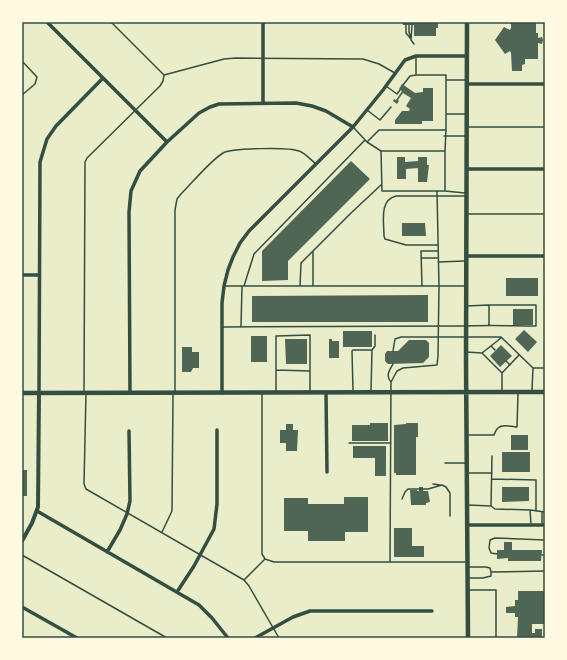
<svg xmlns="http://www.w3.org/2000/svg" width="567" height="660" viewBox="0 0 567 660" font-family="Literata,serif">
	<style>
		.building { fill: #4f6655 }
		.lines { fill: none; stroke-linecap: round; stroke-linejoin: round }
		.service { stroke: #344e41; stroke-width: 1.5 }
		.minor { stroke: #344e41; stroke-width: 3.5 }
		.tertiary { stroke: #344e41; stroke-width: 4 }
		.secondary { stroke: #344e41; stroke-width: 4.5 }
		.neatline { fill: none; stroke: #344e41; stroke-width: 1.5 }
	</style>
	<rect width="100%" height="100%" fill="#e9edc9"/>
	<path class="building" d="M403 22H438V28H436V36H414V25H403Z
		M511 22H536V33H538V38L542 37 543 40 542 44 538 43V59H525V64L522 65V71H512L511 53 510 51 505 54 495 40 504 27 510 30 511 28Z
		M402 84 415 93 423 92V88H433V121H422V124H395V120L402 111H409L410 109 406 106 411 98 403 93 398 100 399 101 397 104 393 101 394 99 396 100 402 91 399 89Z
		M397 157H405V162L418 161V157H427V165H429L427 182H418V168L406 169V179H397Z
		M351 161 370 179 288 261V280L262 281V251Z
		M402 223H425L426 236H402Z
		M506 278H538V296H506Z
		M428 295V322H252V296Z
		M513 309H533V325H513Z
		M524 330 537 342 528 352 515 339Z
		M343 331H372V347H343Z
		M251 336H267V362H251Z
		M285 339H307V364H286Z
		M329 339H332V341H339V358H329Z
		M409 340H426L429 343V357L423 363 388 364 385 361V354L387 351H398Z
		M501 345 512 356 500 367 490 356Z
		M182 347H192V352H199V368H193L191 372H182Z
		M370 423H388V441H352V425H370Z
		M406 423H418V437H416V475H396V473H394V425L406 424Z
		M286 424H293V430H298L297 451H286V443H280V430H286Z
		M511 435H528V450H511Z
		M353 446H386V476H375V458H353Z
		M502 452H530V472H502Z
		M22 470H27V496H22Z
		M419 487H423V491H428L430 502 426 503V505H411L410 490H417V491H419Z
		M502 487H529V501L502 502Z
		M344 497H368V532H345V541H308V531H284V498H308V504H344Z
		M394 528H412V546H424V557H394Z
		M504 542H512V550H542L541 561H508V558L497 559V550H504Z
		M518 591H545V624H532V633H535V629H542V638H517L518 617H515V613H506V607L515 606V600H518Z"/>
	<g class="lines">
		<path class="service" d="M406 25V33L411 39
			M409 25V32L411 38
			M412 25 411 40 414 44
			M416 58V75H446V130
			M22 61 37 77 35 84 22 95
			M164 75 224 59 236 58 363 59 379 64 395 73
			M446 80H466
			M403 85 410 76 416 75
			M386 86 397 94 400 90
			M367 110 380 120 391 107
			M446 114H466
			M468 127H545
			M354 128 367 142 381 151H445L446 130H379L367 142
			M444 136H465
			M381 151 382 191H445
			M445 151V191L465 193
			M381 185 351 213 301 263 300 286H465
			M467 214H545
			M438 245H406L385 239 384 236C384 222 379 200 396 196H465
			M313 251V285
			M421 258H437
			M438 262 464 261
			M224 286H300
			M244 286 254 254 365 140
			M422 286 421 251H438
			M466 306 489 305V325
			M241 326 242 286
			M468 326C491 325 513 326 536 326V305H489
			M222 327 464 326
			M491 346 495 350
			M393 351 395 339 401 337H501L533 368 532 390
			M466 352 482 353 502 373V391
			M482 353 501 338
			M506 361 510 365
			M533 368H545
			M276 370 310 371
			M502 373 519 355
			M391 382 397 371 403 368 437 365 438 356 439 286 437 191
			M353 390 352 351 353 350H372
			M371 390 372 350 375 346V335
			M276 391V336L310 335V392
			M84 392 85 162 87 158 160 86 163 81 164 75 111 22
			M175 392V210L177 199 181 194C192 183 210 161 223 153 231 148 289 147 299 151 305 153 311 160 316 164
			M86 393 84 484 86 489 244 580 249 586 279 638
			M262 394V554L265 559 274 562H467
			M469 435H494C498 422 506 426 517 427L518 394
			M349 443H391
			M445 463H466
			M468 473H492
			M492 479 536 480V511
			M433 484 440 485
			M402 499 405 492 408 489H428L442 485 446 487 450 493V516
			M468 505 491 506 492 456
			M491 506 495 509 530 510 545 512
			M530 510 531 524
			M542 512V524
			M162 532 172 511 173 395
			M497 554 491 553 489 548 490 540 495 538 545 540
			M22 555 167 638
			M542 555H545
			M390 562 391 382C385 376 390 369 393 364
			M468 567H486L490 568 491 572 545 571
			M469 578H483L491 576V572
			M244 580 265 559
			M468 590H496V638"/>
		<path class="minor" d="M47 22 167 142
			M467 84H545
			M263 103V22
			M467 169H545
			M466 256H545
			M22 275H39
			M39 393 40 162 47 139 56 126 103 78
			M130 393 129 212 131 191 140 171 167 142 199 113 210 107 219 104 296 103 312 106 326 111 353 127
			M222 393V303L224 286 228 270 233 257 240 243 249 231 353 127 383 90 405 60 416 56H467
			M326 393 327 472
			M37 511 199 605 212 618 228 638
			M468 525H545
			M107 552 120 530 127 514 130 501 129 431
			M177 592 194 566 214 529 217 504V430
			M22 607 77 638
			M255 638 293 617 310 611H432"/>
		<path class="tertiary" d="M22 541 32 523 38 507 39 393"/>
		<path class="secondary" d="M467 22 466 361 468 638
			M22 393 545 392"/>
	</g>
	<rect width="567" height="660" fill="none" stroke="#fefae0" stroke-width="46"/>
	<rect x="23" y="23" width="521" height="614" class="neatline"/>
</svg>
